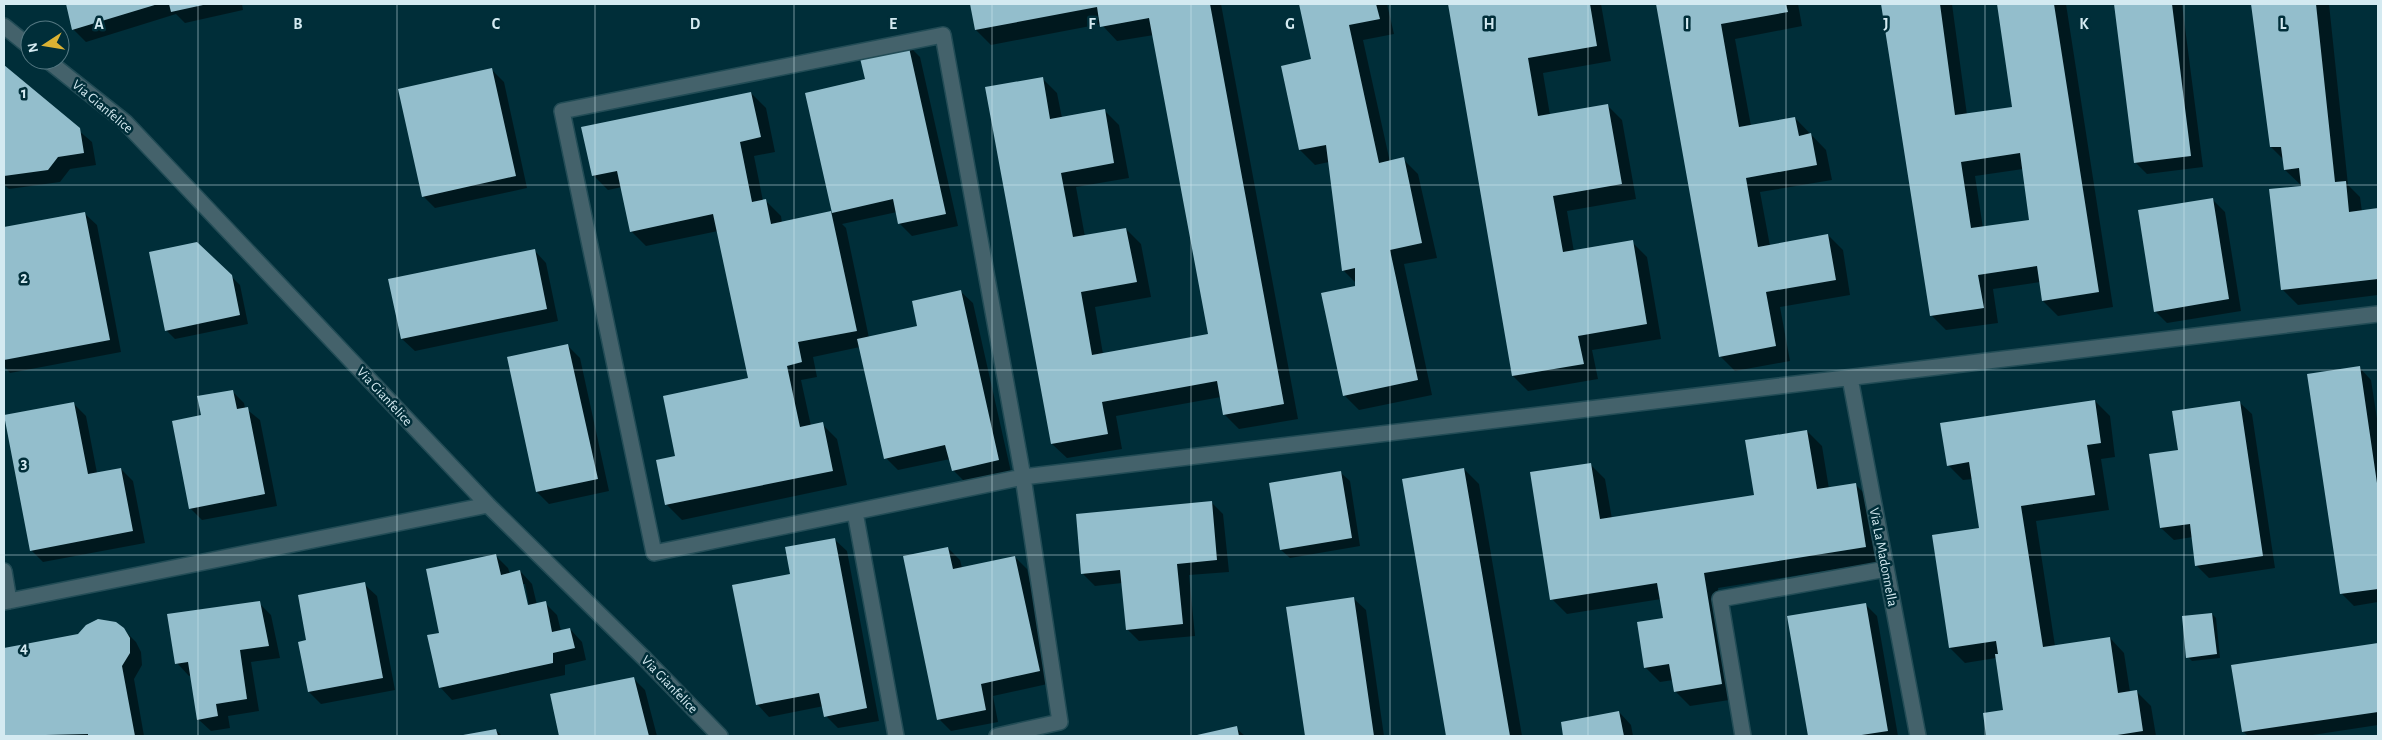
<svg xmlns="http://www.w3.org/2000/svg" width="2382" height="740" viewBox="0 0 2382 740" font-family="'Alegreya Sans',sans-serif">
	<style>
		.shadow { fill: #0007; fill-rule: evenodd }
		.building { fill: #93becc; fill-rule: evenodd }
		.lines { fill: none; stroke-linecap: round; stroke-linejoin: round }
		.minor-casing { stroke: #224c56; stroke-width: 18 }
		.minor { stroke: #44626b; stroke-width: 15 }
		.grid { fill: none; stroke: #d4eaf1; stroke-width: 1; stroke-opacity: 0.55 }
		.labels { text-anchor: middle; stroke-width: 5; stroke-linejoin: round; paint-order: stroke }
		.street-label { font-size: 14px; fill: #d4eaf1; stroke: #002e39 }
		.grid-label { font-size: 16px; text-anchor: middle; font-weight: bold; fill: #d4eaf1; stroke: #002e39; stroke-width: 5; stroke-linejoin: round; paint-order: stroke }
	</style>
	<rect width="100%" height="100%" fill="#002e39"/>
	<path class="shadow" d="M68 4H242L243 10 185 23 176 14 86 42 73 29Z
		M971 4H1221L1298 419 1239 429 1224 414 1221 397 1116 416 1122 449 1067 458 1052 444 1042 78 1057 93 1062 118 1104 110 1119 125 1129 178 1076 187 1085 237 1126 229 1141 244 1151 297 1095 307 1103 354 1209 335 1154 35 1117 41 1101 24 991 45 976 30Z
		M1300 4H1387L1394 34 1363 40 1390 162 1403 159 1418 174 1437 258 1404 264 1432 395 1359 410 1344 395 1356 283 1343 270 1329 162 1315 165 1300 150 1283 67 1312 60Z
		M1449 4H1601L1611 61 1543 73 1550 115 1607 105 1622 120 1636 199 1567 211 1574 252 1632 242 1647 257 1661 339 1592 350 1598 379 1528 391 1513 376Z
		M1657 4H1798L1802 26 1735 39 1751 126 1795 118 1826 150 1832 180 1760 192 1770 246 1828 235 1843 250 1850 295 1780 307 1790 361 1735 371 1720 356Z
		M1883 4H1952L1967 115 2013 108 1999 4H2066L2113 307 2058 316 2043 301 2040 282 1993 289 1998 323 1946 330 1931 315ZM2023 169 2030 221 1983 228 1975 176Z
		M2115 4H2182L2203 167 2147 174 2135 162Z
		M2253 4H2329L2348 185 2360 197 2362 212 2378 210V295L2298 305 2283 290 2303 187 2285 170 2284 160 2271 147Z
		M908 45 920 57 958 226 912 236 900 224 897 212 842 224 846 228 869 338 918 327 960 291 973 303 1011 472 965 482 953 470 950 459 898 470 886 458 860 347 813 357 817 377 801 380 811 426 822 424 837 439 847 485 682 520 667 505 657 461 677 457 749 379 718 231 646 246 631 231 622 187 608 190 593 175 751 93 766 108 775 152 754 156 763 201H766L781 216 782 223 833 212 866 80Z
		M4 67 92 142 96 165 70 169 60 182 9 189 4 185Z
		M491 69 504 82 527 188 435 208 423 196Z
		M2212 199 2225 212 2241 311 2167 323 2155 311Z
		M84 213 97 225 121 352 10 373 4 366V228Z
		M197 243 240 285 248 324 175 339 166 330Z
		M534 250 546 263 558 321 415 351 402 339 390 280Z
		M568 346 580 358 609 491 549 504 537 492Z
		M2359 367 2371 380 2378 425V602L2354 606 2342 594 2309 375Z
		M232 391 244 403 245 408 260 420 277 506 202 520 190 508 202 416Z
		M2095 401 2110 416 2115 457 2101 459 2109 510 2036 521 2055 646 2110 638 2124 653 2130 692 2136 691 2151 706 2156 736H1988L1984 714 2005 711 1996 658 1965 663 1950 648 1933 536 1980 529 1973 479 1963 480 1948 465Z
		M2239 402 2252 414 2275 568 2209 578 2197 566 2193 537 2174 540 2161 528 2180 451Z
		M74 404 86 416 97 473 121 469 133 481 145 543 43 562 31 550Z
		M1807 431 1822 446 1829 489 1856 485 1871 500 1881 562 1718 588 1736 699 1690 706 1675 691 1673 680 1660 682 1645 667 1664 619 1661 599 1567 614 1552 599 1590 464 1605 479 1612 519 1755 496Z
		M1464 469 1479 484 1522 736H1447L1403 480Z
		M1341 473 1350 481 1360 546 1290 558 1281 550Z
		M1211 502 1223 514 1229 572 1189 575 1195 636 1139 641 1127 629 1122 583 1095 586 1083 574Z
		M834 539 847 551 879 721 838 728 826 716 824 706 769 717 757 704 792 575Z
		M948 548 960 560 962 568 1015 557 1027 569 1052 683 993 696 998 722 951 731 939 719Z
		M496 556 508 568 510 574 520 571 532 584 537 605 545 603 557 615 561 631 570 629 582 642 586 660 565 665V675L452 700 440 687 441 634ZM522 584H525L530 611 528 612Z
		M364 584 377 596 395 690 321 704 309 692 308 642Z
		M1353 598 1366 610 1384 736H1307L1288 608Z
		M259 603 271 615 280 658 251 662 259 711 228 716 230 728 211 731 198 719 191 675 189 676 177 663Z
		M1865 604 1877 616 1898 736H1809L1789 617Z
		M2212 614 2216 618 2220 658 2192 661 2188 657Z
		M123 629 136 642 141 652 142 665 134 679 144 736H4V649Z
		M2378 644V725L2306 736H2248L2243 731 2233 666Z
		M633 678 645 690 657 736H560L552 695Z
		M1619 712 1631 725 1633 736H1565L1562 723Z
		M1236 728 1245 736H1199Z
		M496 730 502 736H465Z"/>
	<path class="building" d="M66 4H158L72 30Z
		M169 4H203V5L171 12Z
		M970 4H1210L1284 404 1223 415 1217 381 1102 402 1108 434 1051 444 985 87 1043 77 1050 119 1105 109 1114 163 1061 173 1073 237 1126 228 1137 282 1081 292 1092 355 1208 334 1149 18 1100 27 1097 7 975 30Z
		M1299 4H1376L1380 19 1349 25 1379 163 1404 157 1422 243 1390 250 1418 380 1343 396 1321 293 1355 286V268L1342 271 1326 145 1299 150 1281 66 1311 59Z
		M1448 4H1590L1597 46 1528 58 1538 116 1608 104 1622 184 1553 196 1563 252 1633 240 1647 324 1578 336 1584 364 1512 376Z
		M1656 4H1786L1788 12 1721 24 1739 127 1795 117 1799 136 1811 133 1817 165 1746 178 1758 247 1828 234 1836 280 1766 292 1776 346 1719 357Z
		M1881 4H1940L1955 115 2012 107 1997 4H2054L2099 292 2042 301 2037 266 1978 275 1984 308 1930 316ZM2020 153 2029 220 1971 228 1961 162Z
		M2114 4H2172L2191 156 2134 163Z
		M2251 4H2316L2335 182 2346 181 2349 212 2378 208V279L2281 290 2269 189 2301 186 2299 168 2284 170 2281 147H2270Z
		M908 43 946 214 898 224 893 199 832 213 805 93 865 79 859 54Z
		M4 65 80 128 84 153 58 157 48 170 4 176Z
		M492 68 516 176 422 197 398 89Z
		M751 92 761 137 740 142 752 202 766 199 771 224 831 211 857 331 798 342 802 362 787 366 800 427 823 422 833 471 665 505 656 460 675 456 663 396 748 378 713 214 630 232 617 171 592 176 581 127Z
		M2213 198 2229 299 2154 312 2138 210Z
		M85 212 110 340 4 360V227Z
		M197 242 232 275 240 315 165 331 149 252Z
		M535 249 547 309 401 339 388 279Z
		M961 290 999 460 952 471 945 445 884 459 857 339 917 326 912 301Z
		M568 344 598 479 536 492 507 357Z
		M2360 366 2378 490V589L2340 594 2307 374Z
		M233 390 237 409 248 407 265 494 189 509 172 421 201 415 197 396Z
		M2095 400 2101 443 2087 445 2095 495 2021 506 2043 647 2110 637 2118 693 2137 690 2143 731 2111 736H1986L1983 713 2003 710 1995 654H1998L1996 641 1949 648 1932 535 1979 528 1969 462 1947 466 1940 423Z
		M2240 401 2263 556 2195 566 2190 524 2160 528 2149 454 2178 450 2172 411Z
		M74 402 88 474 121 468 133 531 30 551 4 415Z
		M1807 430 1817 489 1856 483 1866 547 1704 573 1722 684 1674 692 1669 664 1644 668 1637 622 1663 618 1657 583 1550 600 1530 472 1591 463 1600 519 1754 495 1745 440Z
		M1464 468 1510 736H1446L1402 479Z
		M1341 471 1352 538 1280 550 1269 483Z
		M1212 501 1217 560 1177 564 1183 624 1126 630 1120 570 1081 574 1076 514Z
		M835 538 867 708 824 717 819 693 756 705 732 585 790 574 785 547Z
		M948 547 953 569 1015 556 1040 671 981 684 986 710 937 720 903 556Z
		M496 554 501 575 520 570 528 605 546 601 552 632 570 628 575 648 553 653V663L439 688 427 635 439 633 426 569Z
		M365 582 383 678 308 692 298 642 306 640 298 595Z
		M1354 597 1374 736H1305L1286 607Z
		M260 601 269 646 240 650 247 699 216 704 218 716 197 720 188 662 175 664 167 614Z
		M1866 603 1888 731 1855 736H1808L1787 616Z
		M2212 613 2217 654 2186 658 2182 616Z
		M98 619 116 622 124 628 130 638V653L122 666 135 736H88V734L4 736V648L78 634 86 625Z
		M2378 643V712L2242 732 2231 665Z
		M634 677 649 736H559L550 694Z
		M1619 711 1624 736H1563L1561 722Z
		M1237 726 1239 736H1197V735Z
		M496 729 498 736H463V735Z"/>
	<g class="lines">
		<g class="minor-casing">
			<path id="minor" d="M4 26 30 47
				M47 60 125 122 488 505 645 659 720 736
				M1850 378 1918 736
				M855 512 896 736
				M4 571 9 601
				M4 602 488 505
				M997 736 1060 722 1023 477 943 35 562 111 654 553 1023 477 2378 314
				M1743 736 1720 599 1886 569"/>
		</g>
		<use href="#minor" class="minor"/>
	</g>
	<path class="grid" d="M198 4V736M397 4V736M595 4V736M794 4V736M992 4V736M1191 4V736M1390 4V736M1588 4V736M1786 4V736M1985 4V736M2184 4V736M4 185H2378M4 370H2378M4 555H2378"/>
	<g class="labels">
		<g class="street-label">
			<text transform="translate(103 106) rotate(40)" y="5">Via Gianfelice</text>
			<text transform="translate(385 396) rotate(47)" y="5">Via Gianfelice</text>
			<text transform="translate(1884 557) rotate(79)" y="5">Via La Madonnella</text>
			<text transform="translate(670 684) rotate(46)" y="5">Via Gianfelice</text>
		</g>
	</g>
	<g class="grid-label">
		<text x="99" y="29">A</text>
		<text x="298" y="29">B</text>
		<text x="496" y="29">C</text>
		<text x="695" y="29">D</text>
		<text x="893" y="29">E</text>
		<text x="1092" y="29">F</text>
		<text x="1290" y="29">G</text>
		<text x="1489" y="29">H</text>
		<text x="1687" y="29">I</text>
		<text x="1886" y="29">J</text>
		<text x="2084" y="29">K</text>
		<text x="2283" y="29">L</text>
		<text x="24" y="98">1</text>
		<text x="24" y="283">2</text>
		<text x="24" y="468">3</text>
		<text x="24" y="653">4</text>
	</g>
	<rect width="2382" height="740" fill="none" stroke="#d4eaf1" stroke-width="10"/>
	<g transform="translate(45 45) rotate(258)"><circle r="24" fill="#002e39" stroke="#557983"/>
	<path d="M0-4L9 19L0 12L-9 19Z" fill="#dbb233"/>
	<text y="-8" font-size="14" font-weight="bold" text-anchor="middle" fill="#d4eaf1">N</text>
	</g>
</svg>
